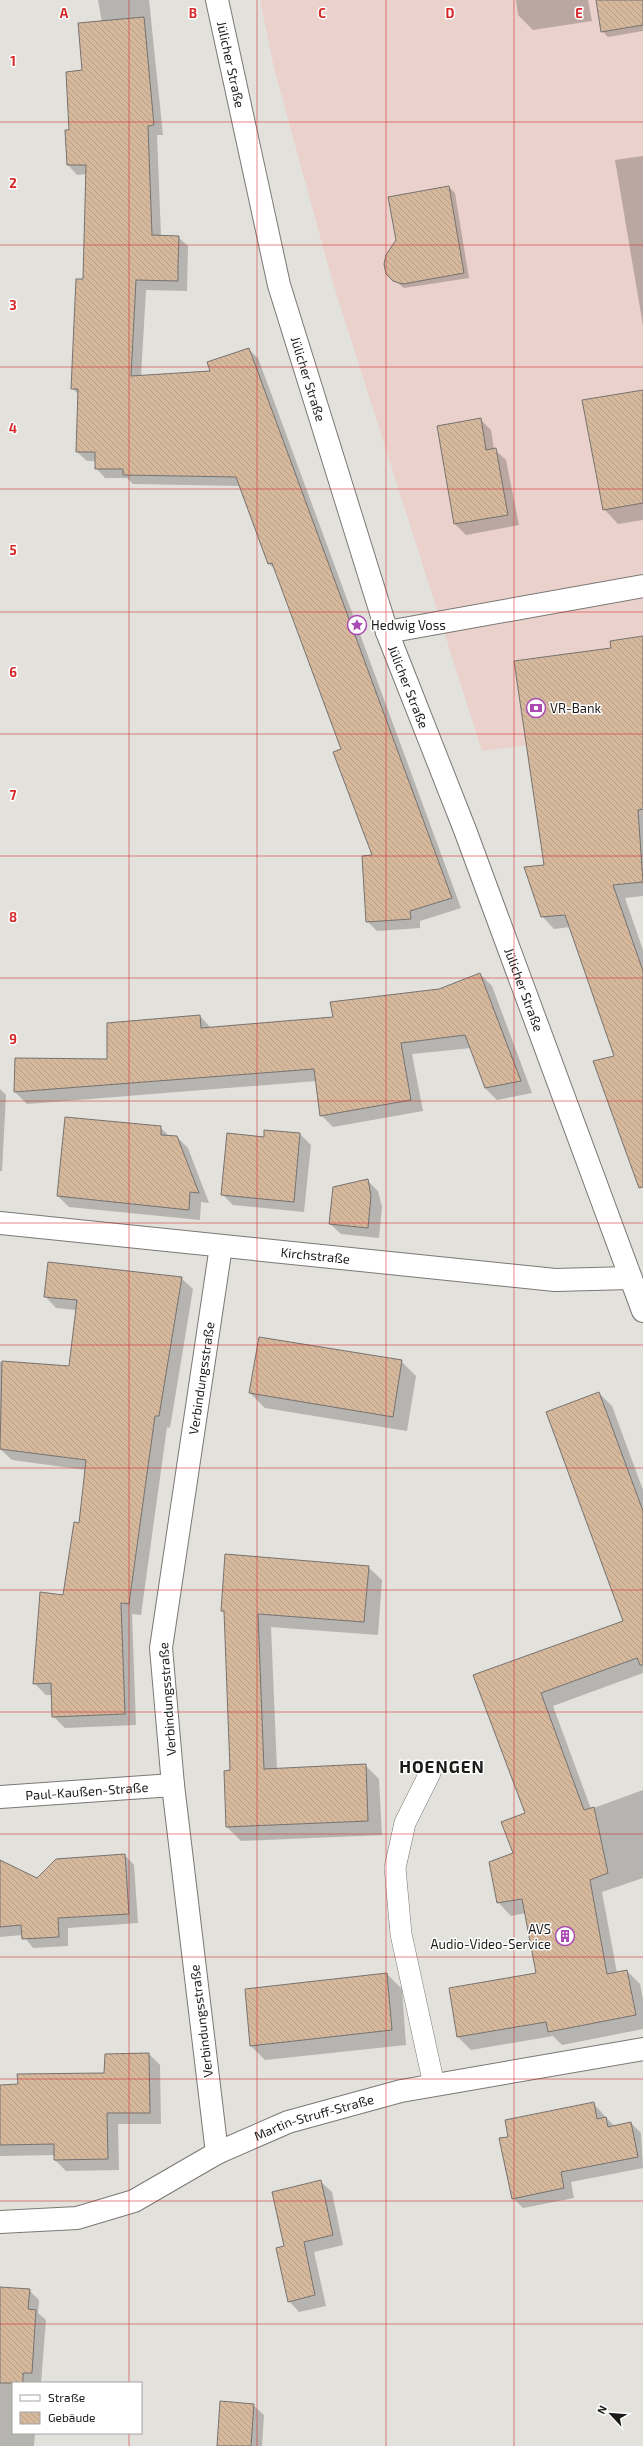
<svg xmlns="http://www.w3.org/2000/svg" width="643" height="2446" viewBox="0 0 643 2446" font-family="'Exo 2',sans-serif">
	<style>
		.industrial { fill: #ead1cb }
		.shadow { fill: #0003 }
		.building { fill: url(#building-back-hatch); stroke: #767370 }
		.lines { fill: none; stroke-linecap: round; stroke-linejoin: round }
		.service-casing { stroke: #7a7874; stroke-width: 22 }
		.minor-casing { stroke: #7a7874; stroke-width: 24 }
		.secondary-casing { stroke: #7a7874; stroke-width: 24 }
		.service { stroke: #fff; stroke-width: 21 }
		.minor { stroke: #fff; stroke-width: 22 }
		.secondary { stroke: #fff; stroke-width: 22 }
		.grid { fill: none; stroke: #d62828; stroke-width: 1; stroke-opacity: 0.55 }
		.labels { text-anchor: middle; stroke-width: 3; stroke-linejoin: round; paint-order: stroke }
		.street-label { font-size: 13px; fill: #1c1b1a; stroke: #fff }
		.poi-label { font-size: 13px; fill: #1c1b1a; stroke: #fff; text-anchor: start }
		.district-label { font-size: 17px; font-weight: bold; letter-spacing: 1px; fill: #1c1b1a; stroke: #fff }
		.grid-label { font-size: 13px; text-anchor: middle; font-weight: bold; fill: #d62828; stroke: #fff; stroke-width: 3; stroke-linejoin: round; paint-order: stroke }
	</style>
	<defs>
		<pattern id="building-back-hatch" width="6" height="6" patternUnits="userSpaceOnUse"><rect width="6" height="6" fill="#d6b89d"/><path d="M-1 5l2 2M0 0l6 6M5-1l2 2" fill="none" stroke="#b79e87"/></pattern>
	</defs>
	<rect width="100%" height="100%" fill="#e3e1dc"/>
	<path class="industrial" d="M260 0H643V730L482 751 333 283 274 68Z"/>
	<path class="shadow" d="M98 0H149L163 135H157L161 236 178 237 188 246 187 291 146 290 141 376 212 372 248 349 258 358 461 908 420 921V928L377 931 367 921 373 856 343 749 276 570 269 564 241 486 133 484 127 478H105L96 468V461H87L77 452 79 395 72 388 84 280 87 174 77 175 68 165 70 131 83 71 102 22Z
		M516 0H588L592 21 533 30 518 15Z
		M597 0H642L643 31 608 37 602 31Z
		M643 156V326L615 160Z
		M449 187 455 193 469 278 404 288 390 277Z
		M643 391V520L618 524 604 509Z
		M480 419 491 430 494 449 506 460 519 525 466 535 455 524 438 427Z
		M643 637V896L625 898 643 950V1184L615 1057 570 927 554 929 542 916 545 866 612 648Z
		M480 974 492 986 532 1093 497 1100 485 1088 471 1048 412 1054 423 1111 333 1127 321 1115 317 1081 27 1104 15 1092 108 1060 200 1016 211 1028 334 1018 439 990Z
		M0 1089 6 1095 2 1171H0Z
		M160 1127 169 1136 177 1137 188 1148 209 1203 201 1202 200 1220 69 1207 58 1196Z
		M265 1131 300 1134 311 1145 304 1212 233 1205 223 1195 264 1138Z
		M367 1180 378 1191 382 1207 379 1238 341 1234 330 1224Z
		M181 1278 193 1289 170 1428 167 1427 141 1615 132 1614 136 1725 65 1728 53 1716 52 1695H46L34 1683 64 1596 80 1524 86 1470 12 1460 0 1449V1362L70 1367 76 1310 56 1308 45 1296Z
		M401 1361 416 1376 407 1431 265 1408 250 1393Z
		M599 1393 612 1406 643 1490V1673L553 1706 591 1809 643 1790V1878L602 1892 617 1973 627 1971 640 1984 643 1999V2029L562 2045 553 2036 471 2050 458 2037 538 1974 526 1913 511 1916 498 1902 526 1813 475 1675 624 1621Z
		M368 1567 382 1580 378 1635 271 1627 277 1769 365 1765 379 1779 382 1835 241 1841 227 1827 231 1771 225 1614 222 1611Z
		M125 1855 134 1865 138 1923 68 1928V1946L33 1948 23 1935 0 1937V1868L38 1880Z
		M387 1974 402 1989 406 2045 265 2060 251 2046Z
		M149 2054 160 2065 161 2124H118L119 2170 66 2171 55 2160V2155L0 2156V2086L19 2085 105 2074Z
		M593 2103 614 2126 631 2123 641 2133 643 2168 571 2182 574 2198 523 2208 513 2198 509 2138Z
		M321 2182 332 2192 343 2245 314 2252 326 2306 299 2312 289 2301 286 2247Z
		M0 2288 29 2290 39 2300 38 2313 46 2320 41 2383H13V2433H35L34 2446H0Z
		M253 2405 264 2415 262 2446H218Z"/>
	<path class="building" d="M596 0H643V25L601 32Z
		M144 17 154 125 148 126 152 235 179 236 178 265V281L136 280 131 376 210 371 207 362 249 348 452 898 410 911 411 919 366 922 362 856 372 855 333 752 341 749 272 563 268 564 236 477 123 475V469H95V452H76L78 389H71L76 279H83L86 165H67L65 130H69L66 72 82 70 78 23Z
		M449 186 464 273 403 284 393 281 386 274 384 264 386 255 396 240 388 197Z
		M643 390V503L603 510 582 400Z
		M481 418 486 450 496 448 508 515 454 524 437 426Z
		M643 636V809L638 810 643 882 613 885 643 971V1187L639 1188 593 1061 614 1056 565 915 541 917 524 867 544 865 514 661 611 648 610 641Z
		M480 973 521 1081 485 1088 465 1035 401 1043 411 1100 320 1116 314 1069 14 1092 15 1058 107 1059V1023L200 1015 201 1028 333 1017 330 1002 439 989Z
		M65 1117 161 1126V1135L177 1136 199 1193 190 1192 189 1210 57 1196Z
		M264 1130 300 1133 294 1202 221 1195 227 1133 264 1137Z
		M368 1179 371 1196 368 1228 329 1224 333 1187Z
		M48 1262 182 1277 159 1416H155L129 1604 121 1603 125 1714 52 1717 51 1683 33 1684 40 1592 63 1595 74 1522 79 1523 86 1460 0 1449 2 1361 69 1366 77 1300 44 1297Z
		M259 1337 402 1360 393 1417 249 1393Z
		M599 1392 643 1511V1665H640L637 1658 541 1693 584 1810 594 1807 608 1873 590 1880 607 1974 627 1970 636 2015 548 2032 546 2022 457 2037 449 1988 536 1973 522 1899 497 1903 489 1862 513 1853 501 1822 525 1813 473 1675 623 1621 546 1412Z
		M225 1554 369 1566 364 1622 258 1614 264 1769 366 1764 368 1821 226 1827 224 1771 230 1770 224 1611H221Z
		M125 1854 129 1914 58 1918 59 1937 22 1939 21 1925 0 1927V1860L37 1878 56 1859Z
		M387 1973 392 2030 250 2046 245 1989Z
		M149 2053 150 2113H107L108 2159 54 2160V2144L0 2145V2085L18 2084 17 2074 104 2073 105 2054Z
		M594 2102 597 2119 606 2117 608 2127 631 2122 638 2157 561 2172 564 2188 512 2199 499 2138 508 2137 505 2120Z
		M321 2180 333 2235 304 2242 315 2295 288 2302 276 2248 284 2246 272 2192Z
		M0 2287 30 2289 28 2309 36 2310 32 2373H23V2383H0Z
		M220 2401 254 2404 251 2446H217Z"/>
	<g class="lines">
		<g class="service-casing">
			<path id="service" d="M430 1773 405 1823 395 1868 401 1934 434 2085"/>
		</g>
		<g class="minor-casing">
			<g id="minor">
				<path d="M387 632 643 586"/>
				<path id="s1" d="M0 1223 555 1280 630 1278"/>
				<path id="s2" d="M0 1797 173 1785"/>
				<path id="s3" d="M217 2153 173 1785 161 1648 221 1246"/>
				<path id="s4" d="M0 2222 77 2218 134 2201 217 2153 288 2122 401 2091 643 2049"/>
			</g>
		</g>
		<g class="secondary-casing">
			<g id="secondary">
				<path id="s5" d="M217 0 279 285 387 632 465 830 643 1311"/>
			</g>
		</g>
		<use href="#service" class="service"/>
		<use href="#minor" class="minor"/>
		<use href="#secondary" class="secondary"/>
	</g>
	<path class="grid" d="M129 0V2383M257 0V2446M386 0V2446M514 0V2446M0 122H643M0 245H643M0 367H643M0 489H643M0 612H643M0 734H643M0 856H643M0 978H643M0 1101H643M0 1223H643M0 1345H643M0 1468H643M0 1590H643M0 1712H643M0 1834H643M0 1957H643M0 2079H643M0 2201H643M0 2324H643M129 2433V2446"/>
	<defs>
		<g id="sight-ring" transform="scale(1)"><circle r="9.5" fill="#fff" stroke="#aa4ab3" stroke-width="1.5"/><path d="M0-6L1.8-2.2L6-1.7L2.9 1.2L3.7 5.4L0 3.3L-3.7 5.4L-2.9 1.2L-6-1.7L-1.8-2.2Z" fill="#aa4ab3"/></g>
		<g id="bank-ring" transform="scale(1)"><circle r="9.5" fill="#fff" stroke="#aa4ab3" stroke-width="1.5"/><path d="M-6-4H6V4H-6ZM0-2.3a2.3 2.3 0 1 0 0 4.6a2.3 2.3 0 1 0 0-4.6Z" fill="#aa4ab3"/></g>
		<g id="building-ring" transform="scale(1)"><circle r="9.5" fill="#fff" stroke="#aa4ab3" stroke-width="1.5"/><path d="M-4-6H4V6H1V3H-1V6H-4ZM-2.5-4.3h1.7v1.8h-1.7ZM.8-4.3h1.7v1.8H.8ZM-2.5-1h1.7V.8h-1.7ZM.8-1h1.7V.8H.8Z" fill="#aa4ab3"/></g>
	</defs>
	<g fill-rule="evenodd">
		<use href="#sight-ring" x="357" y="625"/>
		<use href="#bank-ring" x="536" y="708"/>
		<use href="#building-ring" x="565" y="1936"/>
	</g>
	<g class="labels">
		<g class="street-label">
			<text dy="5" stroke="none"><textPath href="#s5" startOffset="66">Jülicher Straße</textPath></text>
			<text dy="5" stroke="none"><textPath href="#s5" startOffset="390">Jülicher Straße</textPath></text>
			<text dy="5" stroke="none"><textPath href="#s5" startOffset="714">Jülicher Straße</textPath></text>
			<text dy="5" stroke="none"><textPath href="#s5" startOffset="1038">Jülicher Straße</textPath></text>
			<text dy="5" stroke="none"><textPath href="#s1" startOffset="317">Kirchstraße</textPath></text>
			<text dy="5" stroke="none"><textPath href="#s3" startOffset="781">Verbindungsstraße</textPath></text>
			<text transform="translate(167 1699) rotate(-94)" y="5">Verbindungsstraße</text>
			<text dy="5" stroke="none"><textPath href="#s2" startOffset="87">Paul-Kaußen-Straße</textPath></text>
			<text transform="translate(201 2021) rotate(-97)" y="5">Verbindungsstraße</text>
			<text dy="5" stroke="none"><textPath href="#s4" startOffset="336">Martin-Struff-Straße</textPath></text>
		</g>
		<g class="poi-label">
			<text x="371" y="630">Hedwig Voss</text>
			<text x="550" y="713">VR-Bank</text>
			<text x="551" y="1934" text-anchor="end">AVS<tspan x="551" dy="15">Audio-Video-Service</tspan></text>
		</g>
		<g class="district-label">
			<text x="442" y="1773">HOENGEN</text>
		</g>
	</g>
	<g class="grid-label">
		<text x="64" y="18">A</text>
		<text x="193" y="18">B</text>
		<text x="322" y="18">C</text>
		<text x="450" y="18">D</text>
		<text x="579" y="18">E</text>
		<text x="13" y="66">1</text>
		<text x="13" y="188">2</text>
		<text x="13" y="310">3</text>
		<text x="13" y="433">4</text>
		<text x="13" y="555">5</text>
		<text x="13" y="677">6</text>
		<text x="13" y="800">7</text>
		<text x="13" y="922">8</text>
		<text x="13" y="1044">9</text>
	</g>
	<rect x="12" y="2382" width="130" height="52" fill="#ffffff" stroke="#a4a4a3"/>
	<rect x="20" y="2395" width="20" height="6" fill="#ffffff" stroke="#a4a4a3"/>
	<text x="48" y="2402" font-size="12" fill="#1c1b1a">Straße</text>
	<rect x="20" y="2412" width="20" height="12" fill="url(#building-back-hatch)" stroke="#a4a4a3"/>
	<text x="48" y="2422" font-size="12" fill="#1c1b1a">Gebäude</text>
	<g transform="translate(611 2414) rotate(296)" stroke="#ffffff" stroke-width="3" paint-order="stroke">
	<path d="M0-3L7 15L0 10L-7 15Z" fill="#1c1b1a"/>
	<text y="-6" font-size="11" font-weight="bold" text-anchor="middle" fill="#1c1b1a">N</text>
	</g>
</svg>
